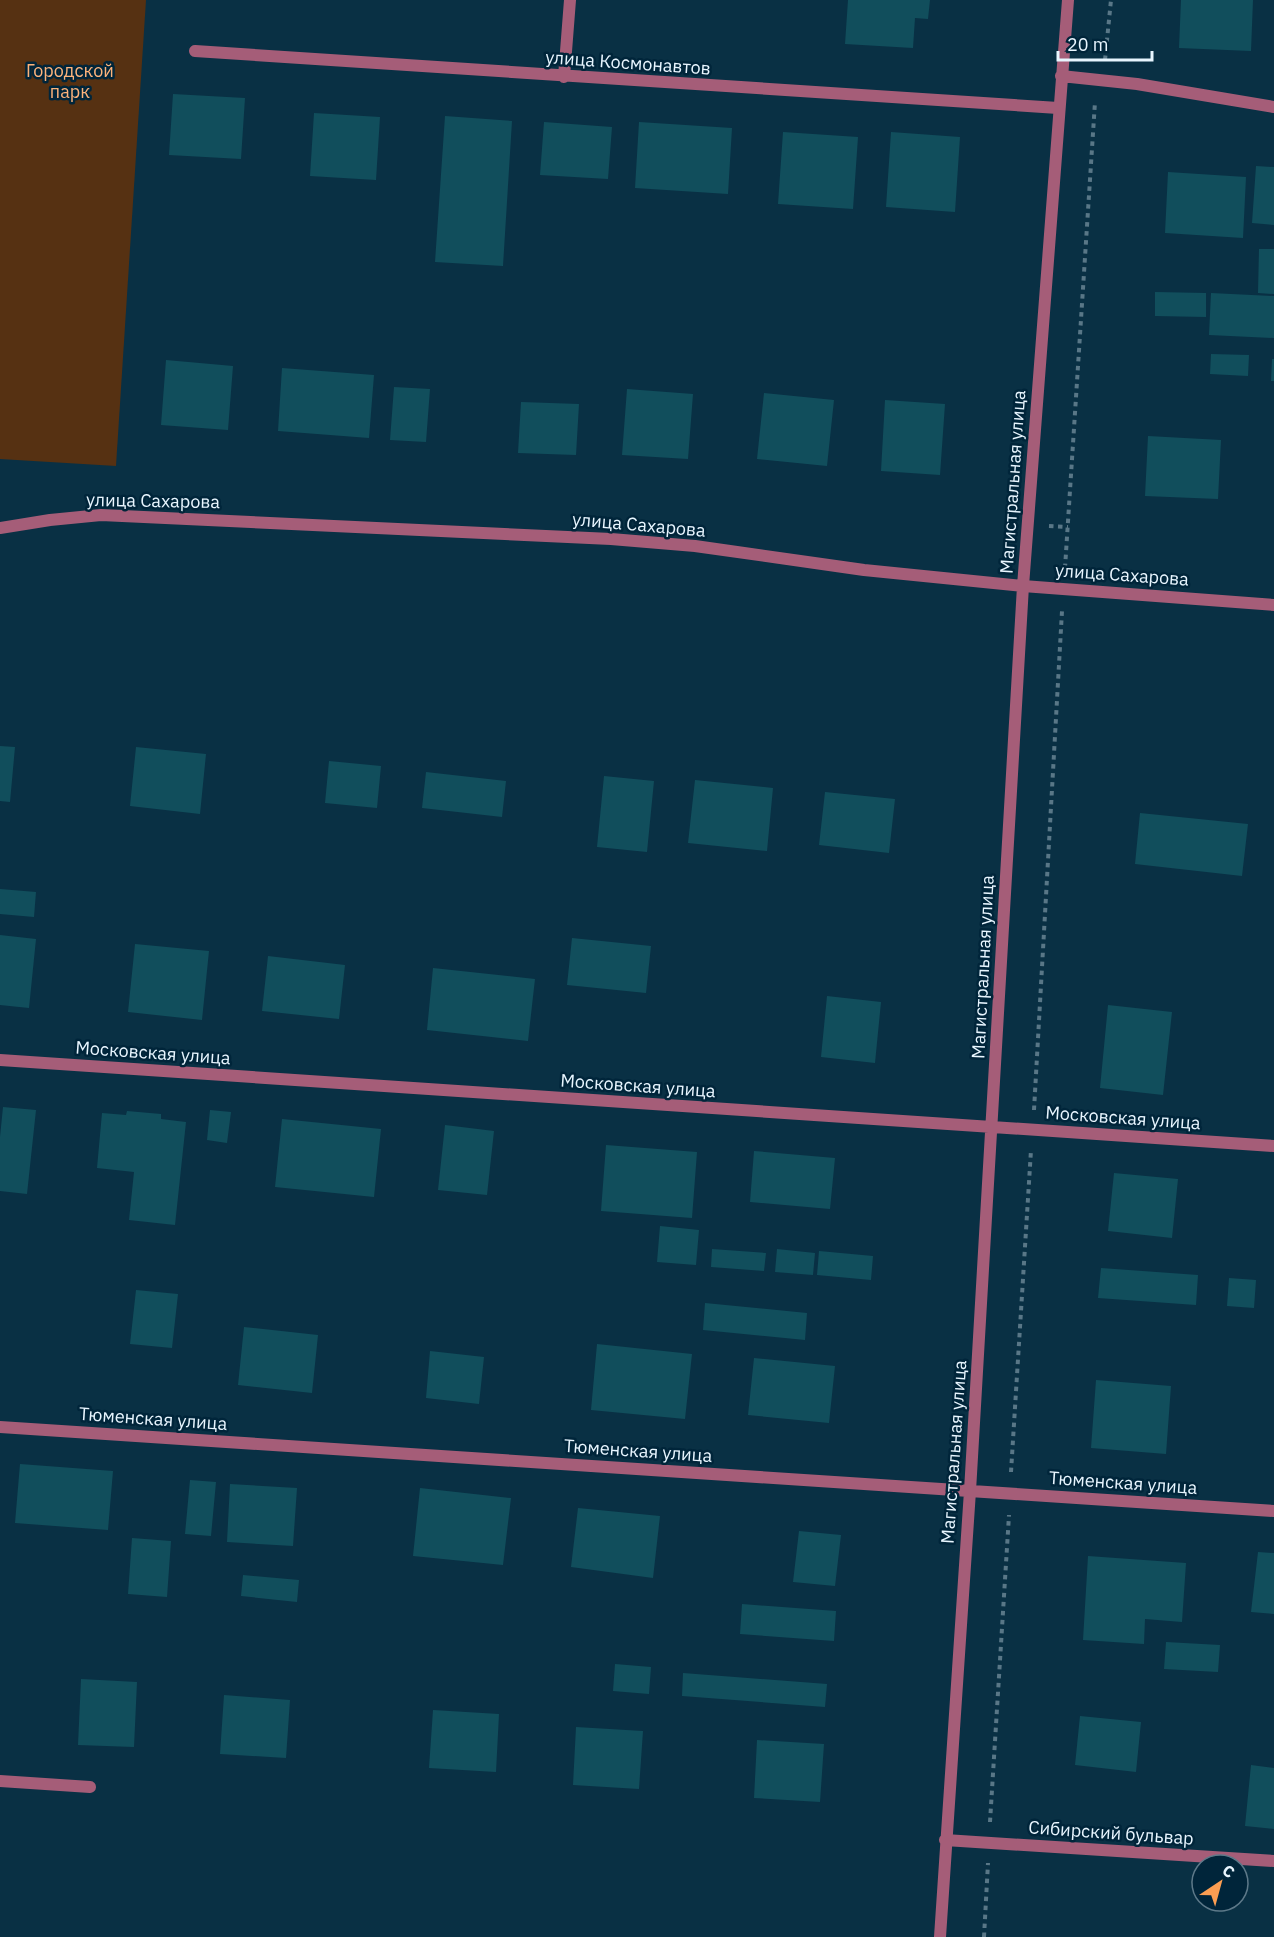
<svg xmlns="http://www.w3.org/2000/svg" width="1274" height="1937" viewBox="0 0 1274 1937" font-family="'IBM Plex Sans',sans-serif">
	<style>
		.green { fill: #563112 }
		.building { fill: #114e5c }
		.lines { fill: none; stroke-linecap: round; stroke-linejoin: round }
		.path { stroke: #597787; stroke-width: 4; stroke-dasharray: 4.5 4.5; stroke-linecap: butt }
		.minor { stroke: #a55d78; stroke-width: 12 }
		.labels { text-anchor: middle; stroke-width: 5; stroke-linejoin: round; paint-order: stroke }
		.street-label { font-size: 18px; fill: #e8f6ff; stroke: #00253a }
		.park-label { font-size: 18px; fill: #fdb37b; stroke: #00253a }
	</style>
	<rect width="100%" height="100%" fill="#093044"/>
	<path class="green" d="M0 0H146L116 466 0 459Z"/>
	<path class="building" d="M848 0H930L928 19 915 18 913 48 845 44Z
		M1181 0H1253L1251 51 1179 48Z
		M173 94 245 98 241 159 169 155Z
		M314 113 380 117 376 180 310 176Z
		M445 116 512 121 503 266 435 262Z
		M544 122 612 127 608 179 540 175Z
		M639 122 732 128 728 194 635 188Z
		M783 132 858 137 853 209 778 204Z
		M891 132 960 137 955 212 886 207Z
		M1256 166 1274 167V225L1252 223Z
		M1168 172 1246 177 1243 238 1165 233Z
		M1259 249H1274V294L1258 293Z
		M1155 292 1206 293V317L1155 316Z
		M1211 293 1274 296V338L1209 335Z
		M1211 354 1249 355 1248 376 1210 374Z
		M1272 359H1274V381H1271Z
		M166 360 233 366 228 430 161 425Z
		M282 368 374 375 369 438 278 431Z
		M394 387 430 389 426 442 390 440Z
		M627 389 693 394 688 459 622 455Z
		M764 393 834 400 827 466 757 459Z
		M885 400 945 404 940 475 881 471Z
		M521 402 579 404 576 455 518 453Z
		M1148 436 1221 440 1218 499 1145 496Z
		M0 746 15 747 10 802 0 801Z
		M136 747 206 754 200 814 130 806Z
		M329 761 381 766 377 808 325 803Z
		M426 772 506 781 502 817 422 808Z
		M604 776 654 781 647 852 597 847Z
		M695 780 773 788 767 851 688 843Z
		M825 792 895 799 889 853 819 845Z
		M1140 813 1248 824 1242 876 1135 864Z
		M0 889 36 892 34 917 0 914Z
		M0 935 36 939 29 1008 0 1005Z
		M572 938 651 946 646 993 567 985Z
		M135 944 209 951 202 1020 128 1012Z
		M268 956 345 965 339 1019 262 1011Z
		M433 968 535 979 528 1041 427 1030Z
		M827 996 881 1002 875 1063 821 1057Z
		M1108 1005 1172 1012 1163 1095 1100 1088Z
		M3 1107 36 1110 27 1194 0 1191V1137Z
		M210 1110 231 1112 227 1143 207 1140Z
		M127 1111 161 1114V1119L186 1122 175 1225 129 1220 134 1172 97 1168 102 1113 126 1115Z
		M282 1119 381 1129 374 1197 275 1187Z
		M445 1125 494 1131 487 1195 438 1190Z
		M606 1145 697 1152 692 1218 601 1211Z
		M754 1151 835 1158 830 1209 750 1202Z
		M1114 1173 1178 1179 1172 1238 1108 1231Z
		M660 1226 699 1230 696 1265 657 1262Z
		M712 1249 766 1253 764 1271 711 1267Z
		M777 1249 815 1253 813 1275 775 1272Z
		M819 1251 873 1256 871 1280 817 1275Z
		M1101 1268 1198 1275 1196 1305 1098 1298Z
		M1229 1278 1256 1280 1254 1308 1227 1306Z
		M136 1290 178 1294 172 1348 130 1344Z
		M705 1303 807 1313 805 1340 703 1330Z
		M244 1327 318 1335 312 1393 238 1385Z
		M597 1344 692 1354 685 1419 591 1410Z
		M430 1351 484 1357 479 1404 426 1398Z
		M754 1358 835 1366 829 1423 748 1415Z
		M1096 1380 1171 1386 1166 1454 1091 1448Z
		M20 1464 113 1471 108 1530 15 1523Z
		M190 1480 216 1482 211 1536 185 1534Z
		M230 1484 297 1488 293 1546 227 1542Z
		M420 1488 511 1498 503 1565 413 1556Z
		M578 1508 660 1516 653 1578 571 1567Z
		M799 1531 841 1535 835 1586 793 1582Z
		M132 1538 171 1541 167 1597 128 1594Z
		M1258 1552 1274 1553V1614L1251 1612Z
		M1088 1556 1186 1563 1182 1622 1145 1619 1144 1644 1083 1640Z
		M243 1575 299 1580 297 1602 241 1596Z
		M742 1604 836 1611 834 1641 740 1634Z
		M1166 1642 1220 1645 1218 1672 1164 1669Z
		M615 1664 651 1667 649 1694 613 1691Z
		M683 1673 827 1684 825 1707 682 1696Z
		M81 1679 137 1682 134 1747 78 1745Z
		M224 1695 290 1700 286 1758 220 1754Z
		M433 1710 499 1714 496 1772 429 1768Z
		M1080 1716 1141 1722 1136 1772 1075 1765Z
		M576 1727 643 1731 639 1789 573 1785Z
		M757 1740 824 1744 820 1802 754 1798Z
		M1251 1765 1274 1768V1829L1245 1826Z"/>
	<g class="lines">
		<path class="path" d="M1105 60 1111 0
			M1049 526 1068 527
			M1065 568 1095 102
			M1034 1110 1062 611
			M1011 1472 1031 1150
			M990 1822 1009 1515
			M984 1937 988 1863"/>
		<path class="minor" d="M195 51 1058 108
			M1061 76 1137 84 1274 107
			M564 77 570 0
			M0 528 50 520 101 515 611 539 695 546 864 570 1023 586 1274 605
			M0 1060 1274 1146
			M0 1427 1274 1511
			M0 1781 90 1787
			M945 1840 1274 1861
			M940 1937 970 1491 1023 586 1068 0"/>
	</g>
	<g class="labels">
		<g class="street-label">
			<text transform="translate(628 63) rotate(4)" y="6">улица Космонавтов</text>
			<text transform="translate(1013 482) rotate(-86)" y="6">Магистральная улица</text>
			<text transform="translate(153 501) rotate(1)" y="6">улица Сахарова</text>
			<text transform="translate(639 525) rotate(5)" y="6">улица Сахарова</text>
			<text transform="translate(1122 575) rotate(4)" y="6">улица Сахарова</text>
			<text transform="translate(983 967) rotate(-87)" y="6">Магистральная улица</text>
			<text transform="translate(153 1053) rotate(4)" y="6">Московская улица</text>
			<text transform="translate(638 1086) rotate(4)" y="6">Московская улица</text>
			<text transform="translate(1123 1118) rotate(4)" y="6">Московская улица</text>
			<text transform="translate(153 1419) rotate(4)" y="6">Тюменская улица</text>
			<text transform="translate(638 1451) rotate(4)" y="6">Тюменская улица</text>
			<text transform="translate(954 1452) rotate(-86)" y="6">Магистральная улица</text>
			<text transform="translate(1123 1483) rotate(4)" y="6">Тюменская улица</text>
			<text transform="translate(1111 1833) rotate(4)" y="6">Сибирский бульвар</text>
		</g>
		<g class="park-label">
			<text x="70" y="77">Городской<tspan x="70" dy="21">парк</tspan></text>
		</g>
	</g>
	<g transform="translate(1220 1883) rotate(36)"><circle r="28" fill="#00253a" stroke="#5d7989" stroke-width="1.5"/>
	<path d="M0-4.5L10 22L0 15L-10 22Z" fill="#fc9e52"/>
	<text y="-9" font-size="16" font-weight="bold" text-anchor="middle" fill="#e8f6ff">С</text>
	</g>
	<path d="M1058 51v9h94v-9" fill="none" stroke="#e8f6ff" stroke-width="3"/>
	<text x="1067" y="51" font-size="18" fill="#e8f6ff" stroke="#00253a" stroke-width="4.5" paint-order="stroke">20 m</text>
</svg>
